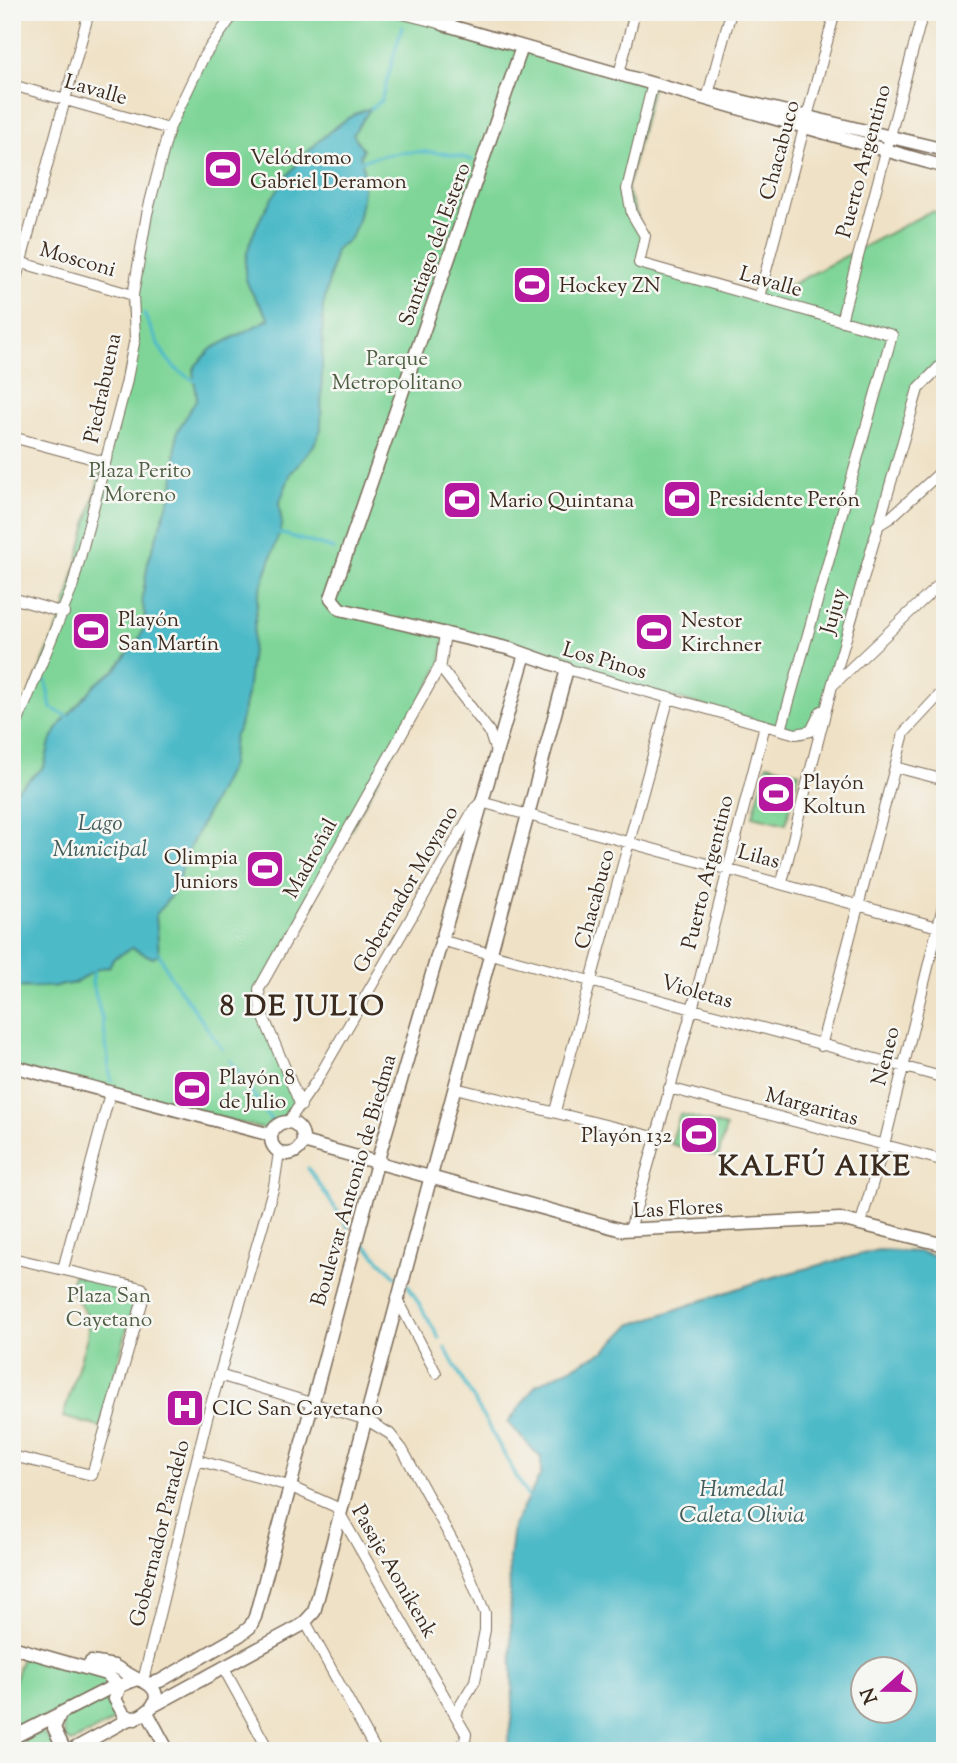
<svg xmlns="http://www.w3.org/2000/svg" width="957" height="1763" viewBox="0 0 957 1763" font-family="'Sorts Mill Goudy',serif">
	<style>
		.green { fill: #7fd598; stroke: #5d805b; stroke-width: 2 }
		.water { fill: #4dbac8; stroke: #447273; stroke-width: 2; fill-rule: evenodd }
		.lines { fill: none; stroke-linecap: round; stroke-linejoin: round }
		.stream { stroke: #4dbac8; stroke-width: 3.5 }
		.minor-casing { stroke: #7a6a58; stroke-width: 12 }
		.tertiary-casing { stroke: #7a6a58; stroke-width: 15 }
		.minor { stroke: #fff; stroke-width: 10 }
		.tertiary { stroke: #fff; stroke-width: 12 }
		.labels { text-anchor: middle; stroke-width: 5; stroke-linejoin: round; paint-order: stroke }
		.street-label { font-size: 21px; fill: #3b2a1e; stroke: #f6f6f2 }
		.poi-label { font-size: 21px; fill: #3b2a1e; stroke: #f6f6f2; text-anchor: start }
		.park-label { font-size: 21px; fill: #4f5d43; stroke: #f6f6f2 }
		.water-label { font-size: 23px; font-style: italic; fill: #415c5a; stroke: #f6f6f2 }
		.district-label { font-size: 28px; font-weight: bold; letter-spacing: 2px; fill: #3b2a1e; stroke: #f6f6f2 }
	</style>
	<rect width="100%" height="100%" fill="#f6f6f2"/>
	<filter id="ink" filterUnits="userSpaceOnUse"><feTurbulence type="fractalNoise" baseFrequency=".0143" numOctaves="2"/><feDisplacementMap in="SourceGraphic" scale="14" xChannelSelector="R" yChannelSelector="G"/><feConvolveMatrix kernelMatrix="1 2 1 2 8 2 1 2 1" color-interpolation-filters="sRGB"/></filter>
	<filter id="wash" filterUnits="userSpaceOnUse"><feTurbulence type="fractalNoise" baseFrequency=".00686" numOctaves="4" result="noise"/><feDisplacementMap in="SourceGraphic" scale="28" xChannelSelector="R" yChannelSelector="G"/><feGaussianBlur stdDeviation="1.57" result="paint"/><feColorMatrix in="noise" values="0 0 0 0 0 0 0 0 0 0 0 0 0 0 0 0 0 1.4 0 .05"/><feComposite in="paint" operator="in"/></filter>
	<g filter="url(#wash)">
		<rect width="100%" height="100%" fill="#efe1c5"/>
		<path class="green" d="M235 12H395L653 83 627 189 645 236 639 263 758 297 763 280 791 285 931 211 945 215V361L918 389 832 686 814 725 803 734 445 633 441 664 258 999 301 1101 273 1131 12 1066V736L64 613 135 338 133 295 169 129 204 56Z
			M767 764 799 772 786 824 753 816Z
			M680 1114 726 1127 718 1157 671 1144Z
			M73 1275 128 1288 132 1291 133 1308 100 1427 63 1417 87 1337 89 1318 70 1289Z
			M24 1651 114 1666 137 1679 12 1738V1688Z
			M104 1698 117 1719 72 1742 65 1738 62 1720Z
			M42 1731 53 1744V1751H12V1746Z"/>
		<path class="water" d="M371 108 353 134 363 150 360 156C368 173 361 223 350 238 347 242 340 246 336 249L323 307 321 429 314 445 291 473 279 504 282 525 258 596 247 694 240 726 234 737 231 765 189 849 174 891 156 915 159 953 153 958 132 948 113 959 109 967C94 967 87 978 74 983 61 987 25 989 12 986L13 793 44 767 50 742 61 723 97 683 115 670 140 637 146 622 142 600 148 562 173 488 177 432 197 398 193 371 196 365 211 349 269 319C261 304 245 289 245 271 244 218 320 121 371 108Z
			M878 1250 920 1252 945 1259V1751H507L513 1705 509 1559 513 1526 541 1474V1458L508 1423 536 1385 605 1351 630 1325 766 1279ZM862 1668H904V1710H862Z"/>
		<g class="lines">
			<path class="stream" d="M371 108 381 101 402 27
				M362 161C396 149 438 149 472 160
				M144 314C157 341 166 371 197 381
				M279 533 334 549
				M46 681 51 708 67 716
				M159 953 169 974 222 1049
				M94 971 92 982 103 1022 111 1081
				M230 1060 272 1122
				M308 1168 348 1227
				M363 1243 396 1277
				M408 1285 439 1338
				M445 1348 528 1497"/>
		</g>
	</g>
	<g filter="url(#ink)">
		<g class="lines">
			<g class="minor-casing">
				<path id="minor" d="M395 12 443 24
					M619 74 635 12
					M653 83 627 189 632 214 645 236 639 263 892 335 781 730
					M12 85 169 129
					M707 98 731 12
					M12 260 133 295
					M12 294 89 12
					M759 297 835 12
					M841 321 923 12
					M12 437 105 462
					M877 526 890 518 945 468
					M12 598 64 613
					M439 666 489 731 496 752
					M567 669 796 734 811 731 821 711
					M833 685 945 579
					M12 736 72 588 126 384 135 338 133 295 147 214 169 129 204 56 235 12
					M895 767 945 780
					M782 882 832 686 918 389 945 361
					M440 940 945 1078
					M821 1046 904 733 945 689
					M455 1088 654 1137
					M669 1088 945 1161
					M301 1106 261 1011 259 989 441 664 445 632
					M555 1111 669 697
					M288 1122 317 1080 474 809 481 802 945 929
					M861 1222 884 1145 945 898
					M630 1230 692 1010 765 725
					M12 1258 142 1288 144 1296 92 1475 12 1456
					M63 1269 110 1093
					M398 1300 436 1373
					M219 1375 367 1420 390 1434 402 1449 464 1562 485 1613V1630L475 1681 455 1714
					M197 1460 289 1486 336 1507 466 1734 465 1742 452 1751
					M306 1623 376 1751
					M223 1667 269 1751
					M143 1681 207 1418 274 1186 279 1152"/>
			</g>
			<g class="tertiary-casing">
				<path id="tertiary" d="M446 12 443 24 945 167
					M707 98 716 95 945 150
					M12 1066 271 1135
					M271 1138a16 16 0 1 1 32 0a16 16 0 1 1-32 0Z
					M303 1142 622 1230 840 1219 945 1245
					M12 1647 106 1674 120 1686
					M91 1662 114 1666 137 1679
					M148 1684 160 1681 240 1635 250 1627 255 1617 377 1163 525 654
					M153 1706 302 1625 314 1612 567 669 511 649 340 609 331 598 522 47
					M60 1714 54 1728 65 1751
					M148 1714 168 1751
					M12 1738 108 1689H117
					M70 1751 127 1720C155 1715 170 1689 137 1679L120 1686 115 1699 124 1715 135 1719"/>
			</g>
			<use href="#minor" class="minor"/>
			<use href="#tertiary" class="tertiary"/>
		</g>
	</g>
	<defs>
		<g id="stadium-square" transform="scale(2.0125)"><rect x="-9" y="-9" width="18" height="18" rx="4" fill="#b5179e" stroke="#f6f6f2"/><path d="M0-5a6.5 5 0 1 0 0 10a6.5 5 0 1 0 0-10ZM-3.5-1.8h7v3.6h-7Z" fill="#fff"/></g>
		<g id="hospital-square" transform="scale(2.0125)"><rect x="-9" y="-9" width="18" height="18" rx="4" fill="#b5179e" stroke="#f6f6f2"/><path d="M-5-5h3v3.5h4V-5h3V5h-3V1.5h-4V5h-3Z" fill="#fff"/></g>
	</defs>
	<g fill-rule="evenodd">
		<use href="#stadium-square" x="223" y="169"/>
		<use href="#stadium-square" x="532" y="285"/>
		<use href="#stadium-square" x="682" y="499"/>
		<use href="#stadium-square" x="462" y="500"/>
		<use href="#stadium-square" x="91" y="631"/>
		<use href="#stadium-square" x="654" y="632"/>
		<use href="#stadium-square" x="776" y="794"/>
		<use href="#stadium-square" x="265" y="869"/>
		<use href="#stadium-square" x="192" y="1089"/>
		<use href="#stadium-square" x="699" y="1135"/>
		<use href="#hospital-square" x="185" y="1408"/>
	</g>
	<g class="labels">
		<g class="street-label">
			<text transform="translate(96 89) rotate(16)" y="7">Lavalle</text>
			<text transform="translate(779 150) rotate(-75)" y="7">Chacabuco</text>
			<text transform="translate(863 161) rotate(-75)" y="7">Puerto Argentino</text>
			<text transform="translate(434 244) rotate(-70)" y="7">Santiago del Estero</text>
			<text transform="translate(78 259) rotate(16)" y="7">Mosconi</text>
			<text transform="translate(771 281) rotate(16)" y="7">Lavalle</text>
			<text transform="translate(102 388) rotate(-78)" y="7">Piedrabuena</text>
			<text transform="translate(833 611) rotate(-74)" y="7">Jujuy</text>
			<text transform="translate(605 660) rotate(16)" y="7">Los Pinos</text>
			<text transform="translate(759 856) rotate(15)" y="7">Lilas</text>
			<text transform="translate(310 858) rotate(-61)" y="7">Madroñal</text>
			<text transform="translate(707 872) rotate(-76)" y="7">Puerto Argentino</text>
			<text transform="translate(405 889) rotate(-60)" y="7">Gobernador Moyano</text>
			<text transform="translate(594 899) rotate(-75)" y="7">Chacabuco</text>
			<text transform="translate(697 991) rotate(16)" y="7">Violetas</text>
			<text transform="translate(885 1056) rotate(-76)" y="7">Neneo</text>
			<text transform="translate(812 1106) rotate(15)" y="7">Margaritas</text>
			<text transform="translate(353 1180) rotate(-74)" y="7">Boulevar Antonio de Biedma</text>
			<text transform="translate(678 1208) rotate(-3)" y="7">Las Flores</text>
			<text transform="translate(159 1533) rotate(-76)" y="7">Gobernador Paradelo</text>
			<text transform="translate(395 1571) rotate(60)" y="7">Pasaje Aonikenk</text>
		</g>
		<g class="poi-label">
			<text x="250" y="164">Velódromo<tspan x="250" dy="24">Gabriel Deramon</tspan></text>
			<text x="559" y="292">Hockey ZN</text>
			<text x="709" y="506">Presidente Perón</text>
			<text x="489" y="507">Mario Quintana</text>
			<text x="118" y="626">Playón<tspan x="118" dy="24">San Martín</tspan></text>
			<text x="681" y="627">Nestor<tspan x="681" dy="24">Kirchner</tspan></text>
			<text x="803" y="789">Playón<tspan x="803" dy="24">Koltun</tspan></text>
			<text x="238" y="864" text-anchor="end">Olimpia<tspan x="238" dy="24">Juniors</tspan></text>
			<text x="219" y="1084">Playón 8<tspan x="219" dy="24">de Julio</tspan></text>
			<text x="672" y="1142" text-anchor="end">Playón 132</text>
			<text x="212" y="1415">CIC San Cayetano</text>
		</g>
		<g class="park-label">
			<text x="397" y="365">Parque<tspan x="397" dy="24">Metropolitano</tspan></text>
			<text x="140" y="477">Plaza Perito<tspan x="140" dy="24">Moreno</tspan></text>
			<text x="109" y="1302">Plaza San<tspan x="109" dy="24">Cayetano</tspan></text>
		</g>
		<g class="water-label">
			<text x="100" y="830">Lago<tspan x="100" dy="26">Municipal</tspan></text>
			<text x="742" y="1496">Humedal<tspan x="742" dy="26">Caleta Olivia</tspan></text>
		</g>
		<g class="district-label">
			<text x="303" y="1015">8 DE JULIO</text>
			<text x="815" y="1175">KALFÚ AIKE</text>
		</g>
	</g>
	<rect width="957" height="1763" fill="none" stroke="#f6f6f2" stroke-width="42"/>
	<g transform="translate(884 1690) rotate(249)"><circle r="33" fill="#f6f6f2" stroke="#aba49d" stroke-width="2"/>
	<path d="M0-5L12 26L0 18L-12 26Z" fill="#b5179e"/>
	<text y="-10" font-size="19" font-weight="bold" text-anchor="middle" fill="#3b2a1e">N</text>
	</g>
</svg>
